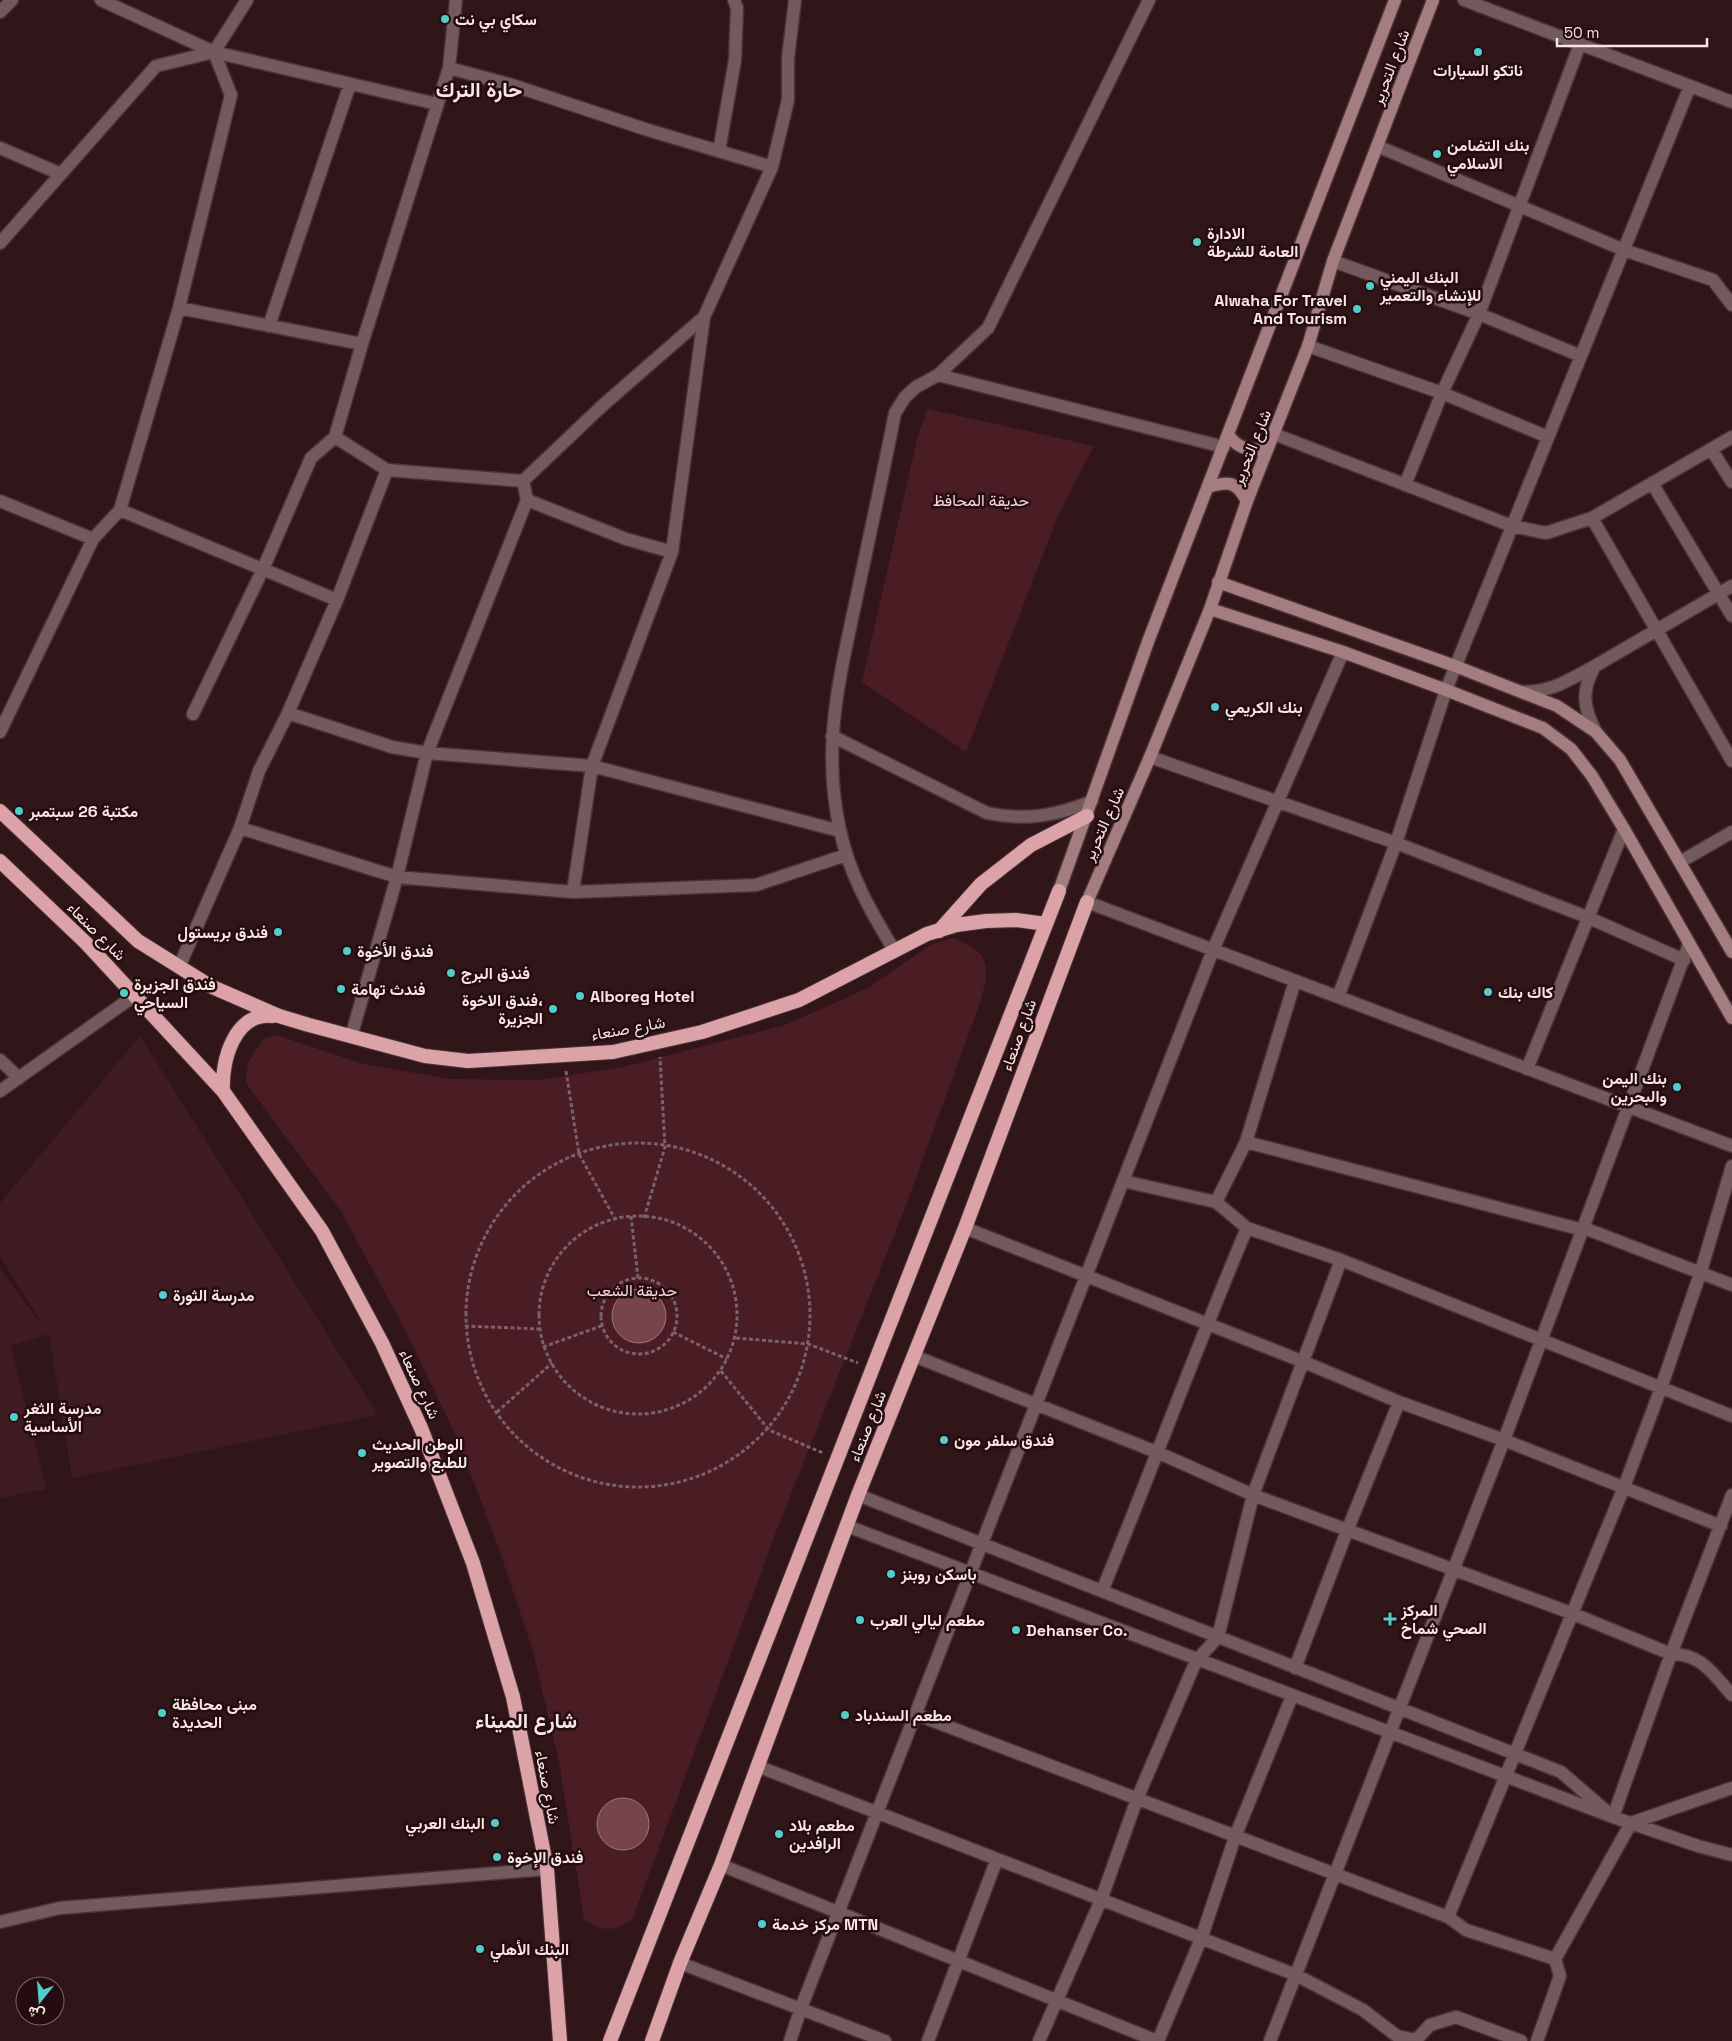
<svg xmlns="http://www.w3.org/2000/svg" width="1732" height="2041" viewBox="0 0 1732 2041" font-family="'Space Grotesk',Vazirmatn,sans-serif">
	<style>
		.built { fill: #3e1c21 }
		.green { fill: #4a1d24 }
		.water { fill: #78444b; stroke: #9e747a }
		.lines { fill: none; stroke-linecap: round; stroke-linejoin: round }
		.minor-casing { stroke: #4c3236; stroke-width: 15 }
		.secondary-casing { stroke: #4c3236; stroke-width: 15 }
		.trunk-casing { stroke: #4c3236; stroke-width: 16 }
		.path { stroke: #7a6265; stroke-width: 3; stroke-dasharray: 4 2.5; stroke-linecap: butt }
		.minor { stroke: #735b5d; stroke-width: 12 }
		.secondary { stroke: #a47d81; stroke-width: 12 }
		.trunk { stroke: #dba3a8; stroke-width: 14 }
		.poi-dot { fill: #53cdc9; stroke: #250c10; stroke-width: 2 }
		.labels { text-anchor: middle; stroke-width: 5; stroke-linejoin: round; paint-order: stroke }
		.poi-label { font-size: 16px; font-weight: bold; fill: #f8e5e6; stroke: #250c10; text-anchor: start }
		.street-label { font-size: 16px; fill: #f8e5e6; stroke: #250c10 }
		.park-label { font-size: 16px; fill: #fbd7da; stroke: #250c10 }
		.district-label { font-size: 21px; font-weight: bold; fill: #f8e5e6; stroke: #250c10 }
	</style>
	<rect width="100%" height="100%" fill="#301519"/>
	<path class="built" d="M140 1036 378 1415 72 1478 49 1334 11 1346 46 1489 0 1498V1269L44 1327 0 1256V1203Z"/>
	<path class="green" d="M928 409 1094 446 1058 516 966 752 862 682 918 435Z
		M953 938C992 952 990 968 980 1003L905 1208 779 1524 632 1920C614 1932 601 1932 584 1919L559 1762 533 1651 498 1546 458 1440 402 1324 342 1213 246 1083 248 1063 263 1039 276 1035 363 1064 450 1079 539 1080 623 1067 785 1025 868 988 930 945Z"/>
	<path class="water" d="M612 1316a27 27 0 1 1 54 0a27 27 0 1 1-54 0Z
		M597 1824a26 26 0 1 1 52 0a26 26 0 1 1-52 0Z"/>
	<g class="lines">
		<g class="minor-casing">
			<path id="minor" d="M101 0 214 52 437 104
				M1464 0 1732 102
				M0 12 12 0
				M449 68 512 85 648 130 772 167
				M1377 146 1624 250 1713 280 1732 305
				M0 148 61 174
				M719 151 735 60 737 8 734 0
				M0 243 156 66 214 52 247 0
				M1333 261 1479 314 1581 356
				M179 308 362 344
				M269 326 350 84
				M1308 346 1442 393 1548 437
				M938 375 1224 447
				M1274 434 1512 526 1546 533 1592 518 1732 437
				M1711 449 1732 482
				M387 470 523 481
				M1652 483 1732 616
				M1405 485 1442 393 1479 314 1580 44
				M527 500 626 539 672 552
				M0 501 93 539
				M120 510 337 600
				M1592 518 1732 761
				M1595 666 1732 586
				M1522 692C1552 692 1569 680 1595 666 1581 690 1583 708 1596 732
				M288 713 392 747 427 753 592 766 840 831
				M193 714 263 569 311 458 335 437
				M0 732 93 539 120 510 179 308 231 95 214 52
				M832 736 987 813C1024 821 1057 816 1092 801
				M1150 757 1396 843 1587 917 1684 960
				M240 828 397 877 573 892 756 885 846 855
				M1680 862 1732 832
				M573 892 592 766 672 552 704 317 772 167 788 100V58L795 0
				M1087 902 1732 1146
				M894 950C871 912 849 874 840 830 821 745 840 677 857 595 870 534 883 474 895 413L905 397 916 387 938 375 988 328 1149 0
				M179 967 240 828 259 771 288 713 337 600 387 470 335 437 362 344 449 68 456 0
				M1338 997 1396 843 1446 690 1690 86
				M351 1037 397 877 427 753 527 500 523 481 602 406 704 317
				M0 1060 19 1078
				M1527 1069 1624 829
				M0 1091 134 996
				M1246 1142 1583 1230 1584 1228 1732 1285
				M1123 1181 1216 1202 1247 1228 1341 1260 1732 1416
				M1216 1202 1246 1142 1295 981
				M965 1228 1304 1362 1399 1402 1504 1440 1721 1526
				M914 1356 1159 1453 1253 1495 1571 1613 1671 1654C1702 1654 1713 1674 1732 1695
				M1732 1495 1671 1654 1613 1817 1698 1846 1732 1855
				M847 1526 1613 1817 1561 1772 858 1495
				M1102 1591C1152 1470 1196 1348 1247 1228
				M1295 1668 1347 1531 1399 1402
				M915 1714 1448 1917 1466 1930 1555 1959
				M757 1766 1296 1975 1363 2010 1397 2036 1416 2040 1430 2025 1456 2017 1521 2041
				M721 1865 1157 2041
				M1448 1917 1624 1487 1661 1388 1701 1271 1732 1166
				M0 1922 60 1908 547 1869
				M680 1963 885 2041
				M790 2041 801 2008 1213 950 1343 652
				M928 2041 997 1859
				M1039 2041 1101 1900 1137 1799 1196 1661 1218 1637 1253 1495 1341 1260
				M1158 2041 1201 1939 1235 1837 1292 1696
				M1270 2041 1504 1440 1689 944
				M1537 2041 1560 1976 1555 1959 1631 1823 1732 1788"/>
		</g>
		<g class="secondary-casing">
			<path id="secondary" d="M1228 434C1237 449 1251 452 1268 448
				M1208 487C1229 481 1236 481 1247 501
				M1218 582 1455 666 1557 706 1596 732 1620 760 1732 952
				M1210 609 1343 652 1446 690 1543 728 1571 749 1592 776 1624 829 1732 1018
				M1059 891 1149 639 1395 0
				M1087 902 1150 757 1210 609 1247 501 1308 346 1333 261 1433 0"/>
		</g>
		<g class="trunk-casing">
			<path id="trunk" d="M0 811 138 941 210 986 279 1016 309 1025 425 1056 468 1061 613 1052 702 1032 799 1000 927 934 956 925 986 921 1016 920 1046 924
				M0 861 86 943 223 1091 322 1231 382 1343 421 1428 473 1563 513 1697 547 1869 560 2041
				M939 931 981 884 1031 845 1087 816
				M223 1091C221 1061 235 1011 273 1016
				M610 2041 1059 891
				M652 2041 680 1963 721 1865 858 1495 965 1228 1087 902"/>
		</g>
		<path class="path" d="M566 1071 579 1154 615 1219
			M466 1315a172 172 0 1 1 344 0a172 172 0 1 1-344 0Z
			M539 1315a99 99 0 1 1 198 0a99 99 0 1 1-198 0Z
			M631 1216 638 1278
			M644 1218 665 1147 660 1057
			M601 1316a38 38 0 1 1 76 0a38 38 0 1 1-76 0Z
			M465 1326 539 1329
			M673 1332 727 1359
			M736 1338 808 1344 858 1363
			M543 1347 601 1326
			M721 1371 769 1430 823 1453
			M497 1412 552 1363"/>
		<use href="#minor" class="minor"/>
		<use href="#secondary" class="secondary"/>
		<use href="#trunk" class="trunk"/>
	</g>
	<g class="poi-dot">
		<circle cx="445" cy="19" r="5"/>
		<circle cx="1478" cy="52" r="5"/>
		<circle cx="1437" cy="154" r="5"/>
		<circle cx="1197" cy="242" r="5"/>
		<circle cx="1370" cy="286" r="5"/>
		<circle cx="1357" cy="309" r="5"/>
		<circle cx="1215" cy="707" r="5"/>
		<circle cx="19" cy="811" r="5"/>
		<circle cx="278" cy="932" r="5"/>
		<circle cx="347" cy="951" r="5"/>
		<circle cx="451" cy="973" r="5"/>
		<circle cx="341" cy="989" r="5"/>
		<circle cx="1488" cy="992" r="5"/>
		<circle cx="124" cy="993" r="5"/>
		<circle cx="580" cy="996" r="5"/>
		<circle cx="553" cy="1009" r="5"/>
		<circle cx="1677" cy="1087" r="5"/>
		<circle cx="163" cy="1295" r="5"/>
		<circle cx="14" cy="1417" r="5"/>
		<circle cx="944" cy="1440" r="5"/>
		<circle cx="362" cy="1453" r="5"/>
		<circle cx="891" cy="1574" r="5"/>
		<path d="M1387.5 1611.5h5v5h5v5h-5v5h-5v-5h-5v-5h5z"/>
		<circle cx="860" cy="1620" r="5"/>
		<circle cx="1016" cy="1630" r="5"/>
		<circle cx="162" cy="1713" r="5"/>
		<circle cx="845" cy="1715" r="5"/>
		<circle cx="495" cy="1823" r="5"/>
		<circle cx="779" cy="1834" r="5"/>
		<circle cx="497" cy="1857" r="5"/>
		<circle cx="762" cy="1924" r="5"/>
		<circle cx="480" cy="1949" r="5"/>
	</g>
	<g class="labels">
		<g class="poi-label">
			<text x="455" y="25">سكاي بي نت</text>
			<text x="1478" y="76" text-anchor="middle">ناتكو السيارات</text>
			<text x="1447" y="151">بنك التضامن<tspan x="1447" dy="18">الاسلامي</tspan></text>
			<text x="1207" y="239">الادارة<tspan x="1207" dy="18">العامة للشرطة</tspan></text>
			<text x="1380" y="283">البنك اليمني<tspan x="1380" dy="18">للإنشاء والتعمير</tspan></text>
			<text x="1347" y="306" text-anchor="end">Alwaha For Travel<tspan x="1347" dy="18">And Tourism</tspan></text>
			<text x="1225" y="713">بنك الكريمي</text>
			<text x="29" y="817">مكتبة 26 سبتمبر</text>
			<text x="268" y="938" text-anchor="end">فندق بريستول</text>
			<text x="357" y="957">فندق الأخوة</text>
			<text x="461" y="979">فندق البرج</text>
			<text x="134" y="990">فندق الجزيرة<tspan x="134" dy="18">السياحي</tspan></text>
			<text x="351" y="995">فندث تهامة</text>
			<text x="1498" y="998">كاك بنك</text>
			<text x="590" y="1002">Alboreg Hotel</text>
			<text x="543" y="1006" text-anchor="end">فندق الاخوة،<tspan x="543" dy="18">الجزيرة</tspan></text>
			<text x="1667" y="1084" text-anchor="end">بنك اليمن<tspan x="1667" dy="18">والبحرين</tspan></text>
			<text x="173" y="1301">مدرسة الثورة</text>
			<text x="24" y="1414">مدرسة الثغر<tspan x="24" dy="18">الأساسية</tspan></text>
			<text x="954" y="1446">فندق سلفر مون</text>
			<text x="372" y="1450">الوطن الحديث<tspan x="372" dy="18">للطبع والتصوير</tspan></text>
			<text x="901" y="1580">باسكن روبنز</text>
			<text x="1401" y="1616">المركز<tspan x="1401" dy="18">الصحي شماخ</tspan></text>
			<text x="870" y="1626">مطعم ليالي العرب</text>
			<text x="1026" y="1636">Dehanser Co.</text>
			<text x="172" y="1710">مبنى محافظة<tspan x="172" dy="18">الحديدة</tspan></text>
			<text x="855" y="1721">مطعم السندباد</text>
			<text x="485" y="1829" text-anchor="end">البنك العربي</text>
			<text x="789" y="1831">مطعم بلاد<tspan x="789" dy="18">الرافدين</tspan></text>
			<text x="507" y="1863">فندق الإخوة</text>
			<text x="772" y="1930">مركز خدمة MTN</text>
			<text x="490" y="1955">البنك الأهلي</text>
		</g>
		<g class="street-label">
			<text transform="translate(1390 67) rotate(-69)" y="6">شارع التحرير</text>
			<text transform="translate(1251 447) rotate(-68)" y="6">شارع التحرير</text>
			<text transform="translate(1103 824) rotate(-66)" y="6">شارع التحرير</text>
			<text transform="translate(97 931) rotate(45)" y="6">شارع صنعاء</text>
			<text transform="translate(628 1028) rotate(-10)" y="6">شارع صنعاء</text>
			<text transform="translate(1018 1035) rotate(-70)" y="6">شارع صنعاء</text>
			<text transform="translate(420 1384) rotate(65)" y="6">شارع صنعاء</text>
			<text transform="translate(867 1426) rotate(-68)" y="6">شارع صنعاء</text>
			<text transform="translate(548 1787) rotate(79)" y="6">شارع صنعاء</text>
		</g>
		<g class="park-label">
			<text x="981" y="506">حديقة المحافظ</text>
			<text x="632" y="1296">حديقة الشعب</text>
		</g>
		<g class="district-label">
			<text x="479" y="97">حارة الترك</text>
			<text x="526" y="1728">شارع الميناء</text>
		</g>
	</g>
	<g transform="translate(40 2001) rotate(197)"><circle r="24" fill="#250c10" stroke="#796366"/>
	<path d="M0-4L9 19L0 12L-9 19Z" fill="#53cdc9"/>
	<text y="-8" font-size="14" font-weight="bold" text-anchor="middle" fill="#f8e5e6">ش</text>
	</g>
	<path d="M1557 38v8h150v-8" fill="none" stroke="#f8e5e6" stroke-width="2.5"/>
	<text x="1564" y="38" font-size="15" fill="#f8e5e6" stroke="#250c10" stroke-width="4" paint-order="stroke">50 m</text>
</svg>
